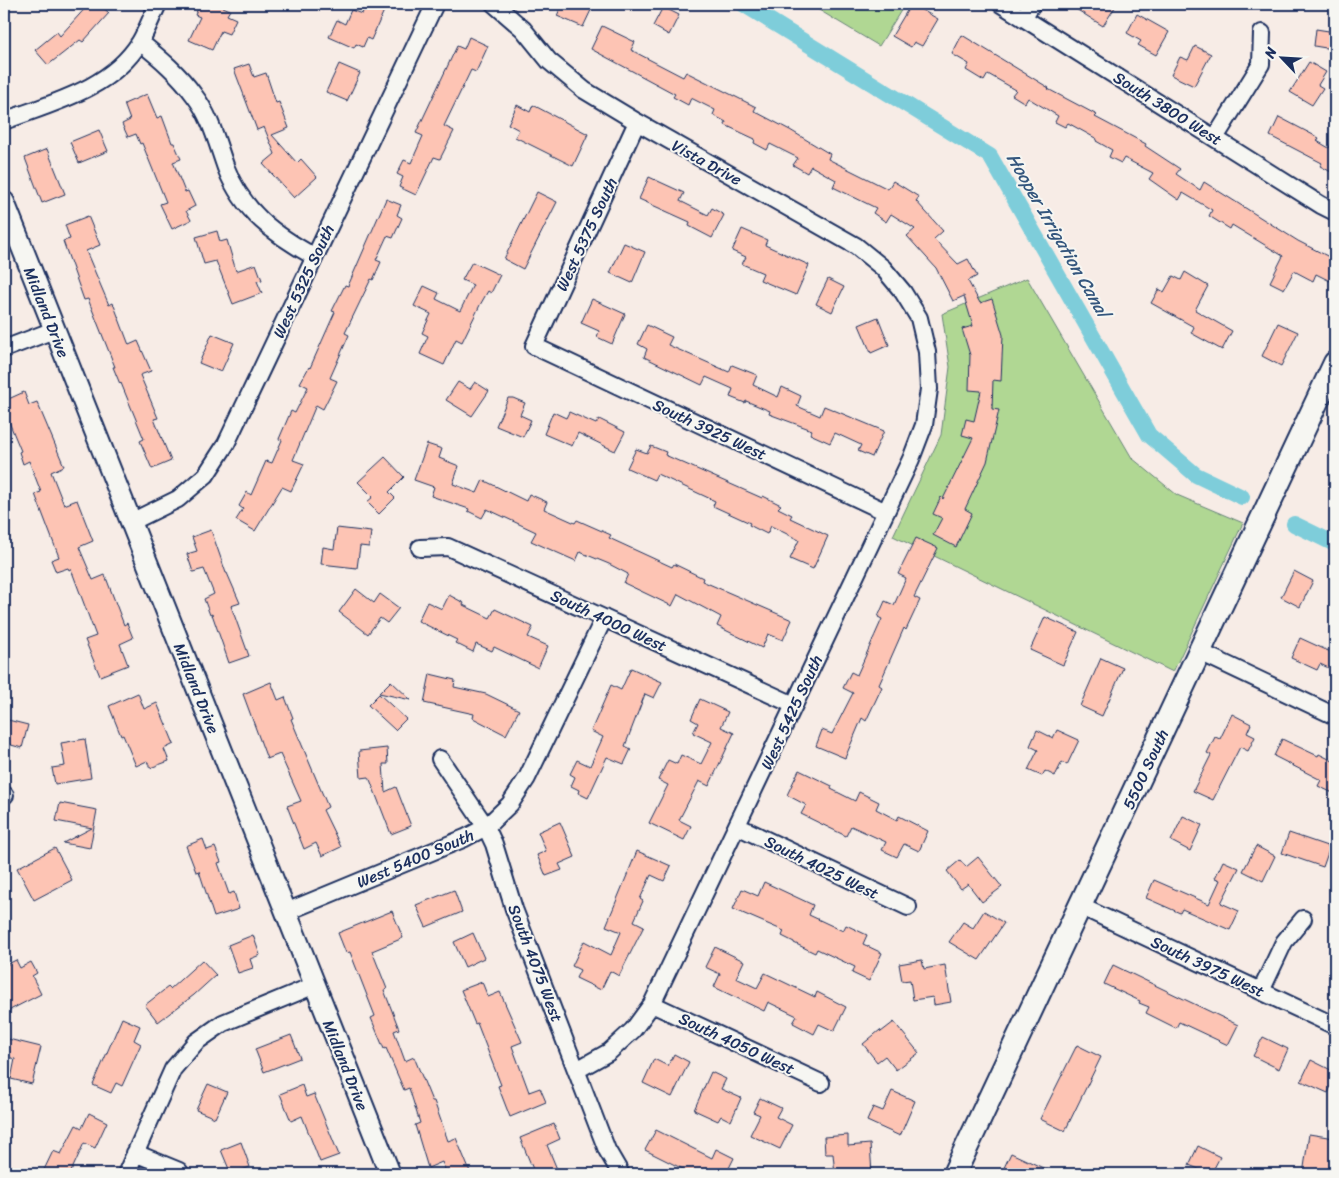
<svg xmlns="http://www.w3.org/2000/svg" width="1339" height="1178" viewBox="0 0 1339 1178" font-family="Sriracha,sans-serif">
	<style>
		.green { fill: #b0d793; stroke: #668378 }
		.lines { fill: none; stroke-linecap: round; stroke-linejoin: round }
		.canal { stroke: #7ecdda; stroke-width: 16 }
		.building { fill: #fdc4b4; stroke: #1b2f5e }
		.minor-casing { stroke: #1b2f5e; stroke-width: 20 }
		.tertiary-casing { stroke: #1b2f5e; stroke-width: 24 }
		.secondary-casing { stroke: #1b2f5e; stroke-width: 26 }
		.minor { stroke: #f6f6f2; stroke-width: 16 }
		.tertiary { stroke: #f6f6f2; stroke-width: 20 }
		.secondary { stroke: #f6f6f2; stroke-width: 22 }
		.labels { text-anchor: middle; stroke-width: 4; stroke-linejoin: round; paint-order: stroke }
		.street-label { font-size: 16px; fill: #1b2f5e; stroke: #f6f6f2 }
		.water-label { font-size: 18px; font-style: italic; fill: #34567d; stroke: #f6f6f2 }
	</style>
	<rect width="100%" height="100%" fill="#f7ece6"/>
	<filter id="ink" filterUnits="userSpaceOnUse"><feTurbulence type="fractalNoise" baseFrequency=".02" numOctaves="2"/><feDisplacementMap in="SourceGraphic" scale="10" xChannelSelector="R" yChannelSelector="G"/><feConvolveMatrix kernelMatrix="1 2 1 2 8 2 1 2 1" color-interpolation-filters="sRGB"/></filter>
	<g filter="url(#ink)">
		<path class="green" d="M809 4H905L879 46Z
			M1027 278 1132 458 1177 495 1243 523 1173 672 893 536 941 435 950 367 942 314Z"/>
		<g class="lines">
			<path class="canal" d="M743 4 990 156 1149 435 1196 475 1242 497
				M1294 524 1335 544"/>
		</g>
		<path class="building" d="M89 4H99L109 13 83 42 80 40 48 65 35 50 57 32 60 36Z
			M200 4H216L230 10 227 15 236 19 229 34 221 31 212 50 189 40 200 17 195 15Z
			M366 4H387L371 40 367 38 363 47 356 44 354 48 329 37 337 20 345 24 351 10 362 14Z
			M562 4H583L592 8 583 27 557 16Z
			M911 4 938 19 922 46 914 42 911 47 892 36Z
			M1068 4H1117L1103 26Z
			M663 7 679 15 669 35 653 26Z
			M1137 14 1169 32 1156 55 1138 45 1141 41 1127 33Z
			M602 26 635 42 631 50 683 77 686 72 756 107 754 111 790 130 830 154 828 159 888 189 893 181 919 197 916 201 943 231 934 239 958 264 968 259 977 276 968 281 980 303 992 299 1003 335 1001 381 993 380 992 409 999 410 987 462 965 509 972 513 956 547 933 535 942 518 933 514 941 497 943 499 973 438 962 435 966 419 974 421 981 391 969 390 970 355 962 329 973 326 964 296 953 301 936 268 907 236 915 229 891 214 886 222 873 213 876 208 833 187 836 180 811 166 807 173 793 165 798 158 770 144 767 150 754 143 755 139 725 125 726 122 713 115 715 110 691 98 688 105 673 97 675 94 591 49Z
			M1316 29 1335 32 1332 49 1314 46Z
			M962 35 1049 88 1048 89 1097 115 1095 117 1146 144 1145 146 1180 169 1176 174 1200 190 1204 182 1298 241 1335 260V271L1330 281 1316 274 1313 281 1294 271 1284 289 1270 282 1283 256 1232 225 1230 229 1209 216 1212 210 1183 193 1179 200 1149 179 1153 173 1124 158 1121 163 1109 157 1112 150 1096 141 1097 139 1068 123 1065 127 1055 122 1058 116 1028 98 1025 103 1012 95 1016 90 988 74 984 81 966 70 969 64 952 54Z
			M469 37 488 46 476 72 471 70 444 126 454 131 440 159 434 157 416 195 399 187 403 177 397 174 404 160 411 163 423 136 416 133 457 46 464 49Z
			M1195 46 1211 54 1194 86 1171 75 1180 57 1188 60Z
			M1309 62 1326 72 1318 85 1323 88 1312 105 1290 92Z
			M249 64 254 77 266 73 276 103 279 102 289 128 272 135 297 163 301 159 317 177 294 198 263 164 275 154 264 127 257 130 234 69Z
			M339 64 360 73 347 101 326 92Z
			M147 94 157 118 162 116 172 143H174L181 159 173 162 185 192 188 191 195 206 186 211 191 220 172 229 160 204 166 202 142 143 140 144 136 134 128 137 122 124 130 120 124 104Z
			M517 105 530 112 533 105 588 134 573 166 515 137 519 130 508 124Z
			M1279 117 1319 138 1317 141 1329 148 1335 137V174L1320 166 1322 163 1270 136Z
			M99 130 108 151 79 163 70 142Z
			M47 149 65 194 42 203 25 158Z
			M649 177 684 193 680 201 708 215 712 208 724 215 712 238 689 226 690 222 639 199Z
			M537 192 557 202 523 269 504 259Z
			M386 199 401 205 397 215 402 218 393 238 387 236 376 260 381 262 373 280 371 279 345 333 349 335 330 378 337 381 323 409 316 405 293 460 304 464 291 491 282 487 255 531 236 520 243 509 239 506 247 492 251 495 266 461 272 463 282 440 279 439 291 411 295 413 308 387 300 383 309 367 310 368 335 312 332 311 345 285 348 286Z
			M88 216 100 245 86 251 109 305 113 303 129 345 138 341 151 371 140 375 158 418 154 419 171 461 152 469 140 441 144 439 121 383 120 384 113 367H115L88 299 84 300 63 241 70 239 65 225Z
			M742 229 767 240 765 245 809 265 796 295 760 280 763 273 742 264 746 257 732 251Z
			M217 231 220 242 227 240 236 271 256 264 262 280 257 281 262 293 233 304 216 261 204 264 196 237Z
			M624 243 645 252 632 283 610 273Z
			M472 262 500 275 491 293 488 291 480 305 462 342 456 339 444 365 420 354 428 336 422 333 431 314 414 306 424 286 439 293 436 299 460 311 473 285 462 280Z
			M1185 272 1208 286 1195 310 1232 331 1222 350 1191 333 1194 327 1151 303 1159 289 1164 292 1173 276 1181 280Z
			M828 279 844 287 832 312 816 304Z
			M592 299 625 314 612 344 597 337 599 331 581 323Z
			M878 317 889 345 871 353 859 325Z
			M1278 323 1298 332 1281 366 1262 356Z
			M647 325 672 337 668 345 729 372 732 365 757 375 753 385 778 397 782 387 801 396 797 406 820 416 824 406 884 431 872 457 858 451 861 445 835 433 830 443 810 434 812 430 769 414 770 411 746 401 745 403 730 397 733 389 706 377 702 385 644 357 647 349 638 344Z
			M212 334 234 343 221 372 199 363Z
			M458 382 470 389 475 382 489 391 472 416 446 400Z
			M24 392 29 405 37 402 64 466 51 472 64 505 77 500 93 541 79 547 93 580 105 575 124 625 127 623 133 638 120 644 128 665 100 676 85 640 96 636 71 569 69 570 68 568 56 572 51 560 59 557 35 494 41 492 29 461 23 464 19 452 21 451 4 410V401Z
			M508 398H513L525 403 520 415 531 420 523 437 496 426Z
			M553 412 566 418 569 412 596 424 599 419 625 432 615 451 578 433 572 446 544 434Z
			M427 444 442 449 439 458 459 466 453 484 477 493 483 480 526 501 529 494 547 502 544 509 575 523 577 520 611 535 609 538 672 567 674 564 703 578 702 581 792 620 783 640 768 634 762 648 717 626 721 617 678 594 672 606 624 583 628 574 609 564 580 552 576 561 531 541 536 532 487 509 482 518 468 511 469 509 431 496 434 487 414 480Z
			M651 446 666 452 665 455 762 498 763 496 781 505 778 508 792 515 790 518 828 536 813 569 790 559 799 540 771 526 767 534 749 525 750 523 713 506 715 501 657 474 654 480 627 468 636 449 647 453Z
			M385 457 404 477 389 492 395 498 379 514 367 502 373 497 358 482Z
			M337 528 371 532 369 547 360 546 357 568 321 564 323 547 334 549Z
			M211 530 226 573H227L240 603 231 606 249 656 229 663 212 614 210 615 204 599 214 594 204 569 193 572 187 554 197 551 192 537Z
			M916 538 938 548 914 597 920 600 906 630 904 628 879 685 882 687 866 721 862 718 845 758 816 746 822 730 832 734 853 693 843 688 851 672 857 675 882 619 878 617 885 601 894 605 906 578 898 574Z
			M1294 571 1313 581 1300 607 1281 597Z
			M356 589 374 603 380 594 399 608 387 623 380 618 368 634 339 612Z
			M449 595 464 603 463 605 490 618 495 609 533 627 528 637 548 646 538 668 494 647 492 651 476 644 473 652 455 643 457 640 418 621 427 602 442 609Z
			M1045 617 1078 632 1063 665 1030 650Z
			M1300 638 1335 654V671L1320 664 1317 670 1291 658Z
			M1101 658 1123 668 1102 716 1080 706Z
			M631 668 662 682 654 698 645 694 625 746 631 749 624 764 607 757 588 798 578 793 579 790 571 786 575 777 570 774 577 760 590 766 603 737 591 731 611 685 621 690Z
			M430 674 455 680 454 687 486 694 519 710 506 735 473 718 474 714 424 703Z
			M391 681 411 700 379 693Z
			M271 682 278 700 285 697 293 718 291 719 328 807 323 810 341 847 322 856 316 843 304 849 287 806 301 801 280 754 267 759 243 694Z
			M138 693 144 709 157 703 174 744 164 749 169 761 150 768 147 761 136 766 123 735 121 736 109 706Z
			M379 694 406 719 395 730 368 705Z
			M700 699 728 712 721 727 734 733 709 786 699 781 679 820 691 826 684 840 649 823 668 785 658 780 668 760 677 764 681 755 701 764 712 742 693 733 698 723 691 719Z
			M1232 714 1251 724 1247 733 1255 737 1248 751 1240 747 1213 800 1193 791 1211 755 1207 753 1215 737 1220 739Z
			M4 719 28 725 22 748 4 743Z
			M1037 730 1053 738 1057 730 1079 740 1067 765 1062 762 1055 776 1045 771 1042 776 1028 770 1038 750 1030 746Z
			M85 739 91 778 55 784 52 768 65 766 61 743Z
			M1282 739 1318 756 1319 754 1335 762V794L1318 786 1321 780 1274 756Z
			M387 748 388 764H383L385 792 396 787 411 826 391 834 369 777 361 778 359 751Z
			M799 770 832 786 831 789 855 801 859 792 879 802 876 809 897 820 899 816 928 831 919 851 904 844 897 857 882 850 886 842 851 826 846 836 801 814 806 805 787 795Z
			M60 803 97 810 90 848 63 843 92 828 56 821Z
			M1183 816 1202 825 1190 851 1171 841Z
			M560 822 575 857 559 864 562 870 546 876 537 855 546 851 538 832Z
			M1289 833 1330 847 1323 867 1282 853Z
			M203 839 207 850 215 847 221 862 218 863 229 894 234 892 239 909 214 917 199 871 196 872 186 846Z
			M1256 846 1275 856 1263 881 1243 871Z
			M55 848 72 880 34 900 17 868Z
			M637 851 671 866 664 881 651 875 640 899 643 901 634 921 644 926 619 976 610 971 601 990 576 978 580 970 572 966 584 941 611 955 621 932 606 926Z
			M978 857 1002 887 982 902 968 884 961 889 947 871 960 860 966 867Z
			M1223 861 1239 868 1221 903 1239 911 1230 930 1182 909 1180 913 1146 898 1154 880 1209 904 1220 880 1215 878Z
			M764 882 813 905 809 915 843 931 846 925 867 935 863 944 882 953 869 981 852 973 855 967 817 949 815 953 794 943V942L782 936 784 931 733 909 742 889 758 896Z
			M454 890 462 912 426 927 416 905Z
			M392 911 403 938 372 951 387 989 384 990 399 1029 394 1031 405 1061 414 1057 432 1101H434L448 1141 456 1138 471 1174H447L442 1162 428 1168 415 1125 420 1123 409 1088 404 1090 386 1048 384 1049 371 1018 375 1016 350 952 346 953 338 933Z
			M984 911 1004 923 979 960 949 942 963 922 973 928Z
			M473 933 484 958 465 967 454 942Z
			M253 935 260 955 250 959 253 968 238 973 228 945Z
			M715 947 744 961 736 978 757 988 765 973 815 997 817 992 846 1007 834 1031 819 1024 814 1034 793 1023 797 1016 768 1002 764 1011 714 987 720 974 705 967Z
			M16 960 20 968 31 962 37 973 32 976 41 994 8 1011 4 1003V966Z
			M202 960 216 975 194 995 158 1022 145 1005 168 987 170 989Z
			M922 960 924 969 945 965 951 1002 934 1005 933 997 913 1000 910 980 902 981 899 964Z
			M1113 965 1238 1025 1228 1045 1179 1022 1176 1028 1146 1013 1149 1007 1139 1003 1140 1001 1104 984Z
			M482 982 488 997 500 992 522 1042 512 1046 529 1092 540 1088 546 1102 510 1117 498 1086 501 1085 477 1023 475 1024 461 990Z
			M122 1018 140 1026 134 1040 141 1044 122 1086 116 1083 111 1093 93 1085Z
			M894 1022 919 1053 896 1070 885 1056 877 1062 863 1044 880 1030 881 1032Z
			M291 1035 300 1058 264 1072 255 1049Z
			M1263 1037 1288 1049 1279 1069 1253 1056Z
			M4 1038 41 1047 32 1084 11 1079 15 1059 4 1056Z
			M1077 1045 1101 1057 1065 1131 1040 1119Z
			M674 1054 689 1062 672 1097 643 1083 654 1059 668 1066Z
			M1311 1060 1335 1072V1077L1328 1093 1301 1081Z
			M711 1072 726 1079 721 1089 741 1098 731 1121 721 1116 718 1121 694 1110Z
			M208 1084 227 1092 215 1118 196 1110Z
			M302 1085 306 1097 314 1094 339 1155 320 1162 302 1116 291 1121 280 1094Z
			M892 1091 915 1101 900 1136 867 1121 873 1107 883 1111Z
			M760 1098 781 1108 776 1117 792 1125 780 1149 750 1135 760 1115 753 1112Z
			M89 1113 107 1122 95 1148 84 1143 70 1174H42L53 1151 61 1154 76 1125 82 1128Z
			M554 1124 560 1139 547 1145 559 1174H535L520 1138Z
			M656 1130 712 1158 716 1149 734 1158 726 1174H682L685 1170 645 1150Z
			M1309 1134 1334 1138 1329 1174H1303Z
			M848 1135V1146L870 1144 872 1174H835L833 1154H825L824 1137Z
			M241 1142 250 1167 231 1174 221 1150Z
			M1198 1146 1220 1157 1211 1174 1189 1165Z
			M1011 1153 1056 1174H1001Z"/>
		<g class="lines">
			<g class="minor-casing">
				<path id="minor" d="M494 4 523 29 549 61 584 90 637 122 856 246 883 268 903 292 919 318 927 352 929 389 924 425 911 459 652 1004 633 1030 609 1052 577 1070
					M1001 4 1321 205 1335 212
					M1023 18 1032 4
					M140 42C160 58 179 74 194 95 211 117 217 143 226 168 243 212 275 235 315 257
					M4 121C52 103 111 89 140 42 147 30 152 16 158 4
					M637 122 534 346 886 512
					M1215 138 1261 64 1262 33
					M4 349 54 330
					M131 522 178 499 206 475 226 444 435 4
					M420 548 448 547 794 705
					M1200 652 1335 716
					M440 759 486 827 494 844 514 909 607 1150 621 1174
					M4 795H5
					M737 826 908 907
					M1080 906 1335 1026
					M286 912 465 838 486 827 510 804 527 778 604 618
					M1261 991 1284 942 1303 919
					M652 1004 821 1083
					M135 1153 179 1171 181 1174
					M126 1174 173 1069 196 1042 223 1023 315 985"/>
			</g>
			<g class="tertiary-casing">
				<path id="tertiary" d="M4 202 390 1174"/>
			</g>
			<g class="secondary-casing">
				<path id="secondary" d="M954 1174 1335 363"/>
			</g>
			<use href="#minor" class="minor"/>
			<use href="#tertiary" class="tertiary"/>
			<use href="#secondary" class="secondary"/>
		</g>
	</g>
	<g class="labels">
		<g class="street-label">
			<text transform="translate(1168 108) rotate(32)" y="6">South 3800 West</text>
			<text transform="translate(707 162) rotate(29)" y="6">Vista Drive</text>
			<text transform="translate(586 234) rotate(-65)" y="6">West 5375 South</text>
			<text transform="translate(303 281) rotate(-65)" y="6">West 5325 South</text>
			<text transform="translate(47 312) rotate(68)" y="6">Midland Drive</text>
			<text transform="translate(710 429) rotate(25)" y="6">South 3925 West</text>
			<text transform="translate(609 620) rotate(25)" y="6">South 4000 West</text>
			<text transform="translate(197 688) rotate(68)" y="6">Midland Drive</text>
			<text transform="translate(791 712) rotate(-65)" y="6">West 5425 South</text>
			<text transform="translate(1145 769) rotate(-65)" y="6">5500 South</text>
			<text transform="translate(415 858) rotate(-23)" y="6">West 5400 South</text>
			<text transform="translate(822 867) rotate(26)" y="6">South 4025 West</text>
			<text transform="translate(536 963) rotate(69)" y="6">South 4075 West</text>
			<text transform="translate(1208 966) rotate(25)" y="6">South 3975 West</text>
			<text transform="translate(737 1043) rotate(25)" y="6">South 4050 West</text>
			<text transform="translate(346 1065) rotate(68)" y="6">Midland Drive</text>
		</g>
		<g class="water-label">
			<text transform="translate(1058 235) rotate(60)" y="6">Hooper Irrigation Canal</text>
		</g>
	</g>
	<rect width="1339" height="1178" fill="none" stroke="#f6f6f2" stroke-width="20"/>
	<rect x="10" y="10" width="1319" height="1158" fill="none" stroke="#1b2f5e" stroke-width="2" filter="url(#ink)"/>
	<g transform="translate(1282 58) rotate(295)" stroke="#f6f6f2" stroke-width="4" paint-order="stroke">
	<path d="M0-4L9 19L0 12L-9 19Z" fill="#1b2f5e"/>
	<text y="-8" font-size="14" font-weight="bold" text-anchor="middle" fill="#1b2f5e">N</text>
	</g>
</svg>
